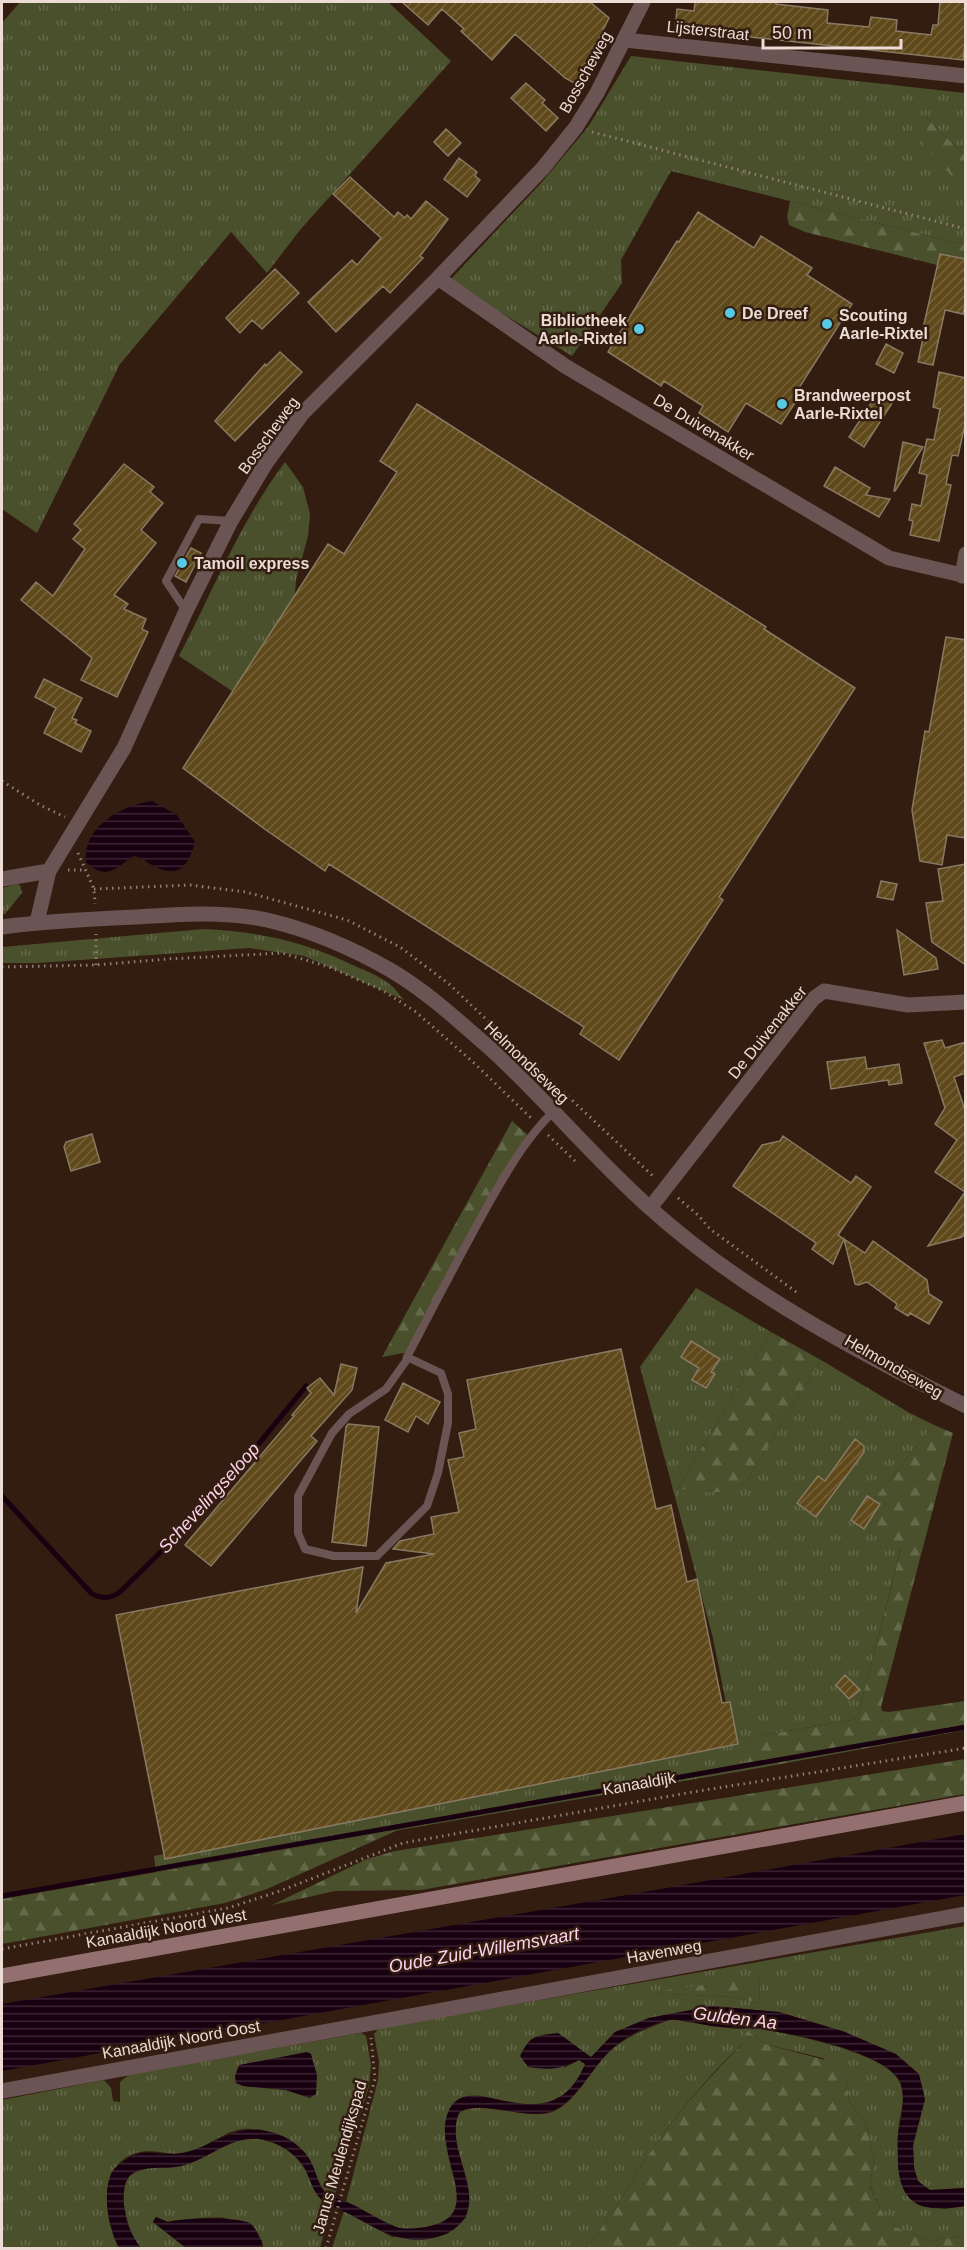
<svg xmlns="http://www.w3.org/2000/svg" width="967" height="2250" viewBox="0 0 967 2250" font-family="Arial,sans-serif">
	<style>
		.grass { fill: url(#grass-tufts); fill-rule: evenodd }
		.forest { fill: url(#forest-firs) }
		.water { fill: url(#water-rules) }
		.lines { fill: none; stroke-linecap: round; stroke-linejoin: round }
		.stream { stroke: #190010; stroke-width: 5 }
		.building { fill: url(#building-hatch); stroke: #887a62; stroke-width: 1.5 }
		.path { stroke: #927f76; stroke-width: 3; stroke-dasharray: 1.5 4.5; stroke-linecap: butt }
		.service { stroke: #6b5454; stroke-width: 8 }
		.minor { stroke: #6b5454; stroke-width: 15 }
		.tertiary { stroke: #6b5454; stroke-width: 15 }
		.secondary { stroke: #936f70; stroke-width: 15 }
		.poi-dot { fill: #58c9e3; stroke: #331d11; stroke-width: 2 }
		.labels { text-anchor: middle; stroke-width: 5; stroke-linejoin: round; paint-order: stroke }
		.street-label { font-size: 16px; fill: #ecdcd5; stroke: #331d11 }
		.poi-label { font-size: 16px; font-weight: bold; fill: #ecdcd5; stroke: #331d11; text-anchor: start }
		.water-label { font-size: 18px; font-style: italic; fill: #fed2eb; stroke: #331d11 }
	</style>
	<defs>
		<pattern id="grass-tufts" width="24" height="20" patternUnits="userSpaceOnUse" patternTransform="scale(1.5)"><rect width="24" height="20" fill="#4a502c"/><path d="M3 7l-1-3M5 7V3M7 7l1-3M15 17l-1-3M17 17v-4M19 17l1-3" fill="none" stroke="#64694a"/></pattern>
		<pattern id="forest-firs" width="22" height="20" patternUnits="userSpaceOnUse" patternTransform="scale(1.5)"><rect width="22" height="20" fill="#4a502c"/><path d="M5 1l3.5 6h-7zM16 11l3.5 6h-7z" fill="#64694a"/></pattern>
		<pattern id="water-rules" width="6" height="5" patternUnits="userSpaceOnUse" patternTransform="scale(1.5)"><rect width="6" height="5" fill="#190010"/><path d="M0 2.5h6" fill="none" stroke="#3b2532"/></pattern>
		<pattern id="building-hatch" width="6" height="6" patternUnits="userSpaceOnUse" patternTransform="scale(1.5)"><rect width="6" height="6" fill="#5f491b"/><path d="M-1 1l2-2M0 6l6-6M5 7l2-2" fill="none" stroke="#76633b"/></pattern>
	</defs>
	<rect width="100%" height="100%" fill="#331d11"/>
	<path class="grass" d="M20 2H388L451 61 300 230 267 273 231 232 120 364 37 533 2 509V23Z
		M631 56 965 93V156L926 117 964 185 965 184V245L671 171 621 260 622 283 572 356 449 281 542 182 588 127Z
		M285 462 303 487 310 514 308 536 296 580 294 605 238 695 179 656C213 591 240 522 285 462Z
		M16 884 20 885 22 893 5 914H2V888Z
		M204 929C261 932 303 941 355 966 366 971 379 976 388 983 394 987 399 994 404 1000L304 956 249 948 38 963H2V947Z
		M696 1288 771 1332 678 1488 741 1485 747 1480 821 1360 908 1412 934 1425 860 1516 865 1530 901 1548 857 1719 742 1739 748 1770 156 1872 154 1856 734 1743 713 1638 640 1367Z
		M965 1926V2188L930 2190 918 2182 914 2168 913 2145 925 2099 845 2032 779 2012 712 2006 649 2018 615 2032 591 2058 558 2033 564 2068 579 2060 586 2064C566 2108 537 2109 495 2099 483 2096 470 2093 459 2099 451 2104 450 2110 448 2118 445 2134 446 2148 450 2163 453 2177 461 2195 456 2208 453 2218 441 2224 431 2226 420 2229 406 2231 395 2227 378 2220 362 2209 346 2202L378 2080 379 2062 374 2034 379 2028ZM760 1978 759 2003 732 1997 650 1993Z
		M671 2019C693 2023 716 2027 738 2029 746 2029 753 2028 761 2029 791 2034 886 2053 899 2081 908 2098 898 2118 898 2135 898 2149 914 2189 918 2205L945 2209 965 2206V2235L933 2241 895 2227 884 2215 870 2186 874 2158 867 2127 849 2101 847 2084 823 2058 765 2044 747 2030 744 2034V2042C714 2071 685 2103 661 2137 635 2173 614 2214 586 2248H332L344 2211 392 2237 447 2234 466 2218C467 2210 470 2201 469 2194 467 2167 448 2140 459 2113 476 2099 525 2119 549 2113 574 2107 591 2067 610 2051 628 2035 649 2028 671 2019Z
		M361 2033 366 2036 371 2065 369 2086 334 2198C318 2192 316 2170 308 2157 297 2152 260 2131 250 2129 229 2126 206 2149 186 2153 169 2156 152 2148 136 2153 97 2165 104 2220 119 2248H2V2100L104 2080 111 2088 113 2101 120 2102V2082L130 2074ZM238 2070 310 2098 286 2090 243 2086 235 2076Z
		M249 2138C271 2140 293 2148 305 2169 314 2186 314 2195 331 2207L320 2248H263L262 2240C253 2235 234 2220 225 2218 216 2216 176 2220 168 2222L156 2217 153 2222 186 2248H141C130 2236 127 2221 124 2205 117 2157 159 2173 189 2163 201 2159 211 2151 222 2146 230 2142 240 2140 249 2138Z"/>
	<path class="forest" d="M926 117 965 156V184L957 182 914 133 913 126 916 119Z
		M790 201 965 245V272L805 232 789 225 787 217Z
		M512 1121 529 1136 414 1351 382 1357Z
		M771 1332 821 1360 747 1480C729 1497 701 1493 678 1488Z
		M934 1425 953 1433 881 1707 882 1711 889 1712 965 1701V1730L748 1770 741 1739 857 1719 901 1549 865 1530 858 1520 860 1516Z
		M965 1759V1794L421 1890 335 1891 272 1905 367 1859 395 1851Z
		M398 1830 267 1889 225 1903 2 1944V1899Z
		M760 1977 759 2003 732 1997 646 1993Z
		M747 2030 765 2044 833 2062 843 2072 847 2084 849 2101 867 2127 874 2158 870 2187 884 2215 895 2227 933 2241 965 2235V2248H586C614 2214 635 2173 661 2137 685 2103 715 2072 744 2042L743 2031Z"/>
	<path class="water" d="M152 801 177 815 195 842C188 868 177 880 150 864 144 860 141 857 133 856 115 869 106 881 86 862 82 827 122 805 152 801Z
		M965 1834V1895L2 2071V2004L672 1887Z
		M712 2006 779 2012 845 2032 896 2054 919 2074 925 2099 913 2145 914 2168 918 2181 930 2190 965 2188V2206C928 2212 901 2210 898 2165 898 2155 897 2144 898 2134 901 2118 907 2095 899 2080 896 2075 891 2071 886 2067 854 2046 799 2035 761 2029 745 2027 728 2028 711 2026 699 2024 684 2019 671 2020 663 2020 636 2031 629 2036 622 2041 613 2047 608 2053 591 2070 575 2103 552 2111 526 2121 478 2098 459 2113 442 2153 498 2205 448 2233 410 2250 383 2232 351 2215 340 2209 328 2207 319 2197 312 2189 310 2179 305 2169 297 2155 281 2144 266 2140 230 2132 209 2162 176 2167 153 2170 126 2161 124 2193 122 2212 129 2233 141 2248H119C109 2229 102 2195 111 2174 113 2169 116 2167 120 2164 142 2146 151 2155 175 2154 207 2152 232 2123 266 2131 284 2134 304 2146 312 2164 317 2174 318 2184 325 2192 329 2197 336 2198 341 2200 360 2206 376 2219 394 2226 401 2229 409 2229 417 2228 498 2221 426 2151 450 2108 473 2068 550 2148 585 2064L579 2060C559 2070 550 2070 528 2067L520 2056C531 2034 536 2036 558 2033L591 2057 615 2032 649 2018Z
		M307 2052 311 2054 317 2075 316 2094 310 2098 286 2090 243 2086 236 2083 235 2076 239 2065Z
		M156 2217 168 2222C180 2218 241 2216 251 2224 257 2229 262 2241 263 2248H186L153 2222Z"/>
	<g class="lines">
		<path class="stream" d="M2 1496 92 1594C103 1599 110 1599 120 1592L176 1537 183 1532 244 1462 306 1386
			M2 1896 966 1727"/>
	</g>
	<path class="building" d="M402 2H590L609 18 576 84 565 78 515 34 492 60 461 31 464 29 442 9 428 25Z
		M695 2H776V4L828 10 827 23 869 27 871 17 897 20 896 31 931 35 933 25H938L940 2H966V34L963 60 675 29 677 9 694 11Z
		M526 83 545 100 542 103 558 118 546 131 511 98Z
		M446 129 461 143 448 156 434 142Z
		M459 158 477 172 475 176 480 180 467 197 444 179Z
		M350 177 394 217 398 212 405 218 407 215 411 219 426 201 448 219 420 256 423 258 406 276 390 293 383 286 336 332 308 302 352 260 357 265 381 238 333 194Z
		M698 212 754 248 761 236 812 268 807 275 852 304 797 391 801 394 781 424 746 403 728 432 699 413 703 406 664 381 661 386 608 352 677 241 679 242Z
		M940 254 966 259V301L963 314 945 310 933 365 918 362 923 338 921 337Z
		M275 269 299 293 262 329 252 320 240 333 226 318Z
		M886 344 903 353 894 373 876 364Z
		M280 352 302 372 235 441 215 421 265 364 266 366Z
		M939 372 966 378V420L958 456 952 455 946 484 951 485 939 541 910 535 913 521 909 520 912 504 921 506 927 475 919 473 927 439 934 440 940 409 933 407Z
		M879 391 894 400 864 447 849 437Z
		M417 404 766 627 764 629 855 688 719 897 723 900 619 1060 580 1034 584 1027 329 864 325 871 266 830 183 768 328 544 344 554 397 472 380 461Z
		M903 442 923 447 895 491H894Z
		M124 464 154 487 150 492 163 503 141 530 156 543 114 595 128 604 124 609 146 619 142 629 148 632 117 697 81 680 92 658 21 600 36 582 53 596 85 549 73 539 81 530 74 524Z
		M835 467 870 488 866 495 890 499 879 517 824 486Z
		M191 548 201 553 186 582 175 576Z
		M946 637 966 640V838L947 835 942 865 920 861 912 810 925 731 929 732Z
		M44 679 82 698 72 718 77 720 75 723 91 731 81 752 44 733 56 708 35 697Z
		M966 864V965L932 942 926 903 943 901 938 869Z
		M881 881 897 884 893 900 877 897Z
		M897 930 936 958 938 969 904 975Z
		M942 1040 945 1048 966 1042V1073L954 1077 966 1113V1232L962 1237 928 1246 965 1192 935 1172 957 1140 935 1124 945 1108 924 1043Z
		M865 1057 867 1069 899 1064 902 1083 889 1085 888 1080 831 1089 827 1062Z
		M92 1134 100 1162 71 1171 64 1147 66 1142Z
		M783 1136 851 1183 856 1176 871 1187 838 1235 865 1253 873 1241 927 1280 929 1294 942 1302 929 1324 910 1313 908 1316 895 1308 897 1304 867 1282 858 1285 855 1284 844 1239 833 1264 812 1249 816 1243 733 1186 762 1145 780 1141Z
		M691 1341 720 1359 711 1372 715 1374 706 1388 692 1380 699 1368 681 1357Z
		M621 1349 656 1509 671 1505 687 1582 697 1579 722 1703 730 1702 738 1744 165 1859 116 1615 363 1567 356 1613 386 1563 434 1554 393 1549 400 1541 434 1534 431 1517 459 1512 448 1460 464 1457 459 1433 476 1429 467 1380Z
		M341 1364 357 1368 352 1390 311 1436 317 1441 211 1566 185 1545 294 1416 292 1415 311 1393 307 1388 320 1378 334 1395Z
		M403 1383 440 1402 428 1424 416 1416 408 1432 385 1420Z
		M348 1424 379 1427 366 1546 332 1542 346 1427Z
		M855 1439 864 1446V1452L816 1517 797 1503 818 1476 825 1481Z
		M867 1496 880 1504 864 1529 851 1520Z
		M845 1675 860 1690 849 1699 836 1685Z"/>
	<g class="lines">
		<path class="path" d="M592 132 966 229
			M2 781 40 805 65 817
			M78 853 94 889 95 904
			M68 870H84
			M94 889 190 885 246 892 347 920 400 947 449 984 506 1038
			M96 965V934
			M2 967 96 965 167 959 282 953 329 967 382 990 416 1012 474 1063 531 1118
			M511 1043 655 1178
			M548 1135 576 1162
			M678 1198 698 1215 710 1229 799 1294
			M2 1949 228 1908 280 1891 403 1843 693 1792 966 1748
			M326 2248 375 2079 371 2038"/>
		<path class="service" d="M186 611 166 581 199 519 231 521
			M407 1357 441 1373 448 1394V1423L438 1473 427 1506 377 1556H334L305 1549 298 1533V1496L332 1433 349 1414 386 1389 406 1361 407 1357C435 1304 462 1250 492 1198 510 1167 527 1137 553 1112"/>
		<path class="minor" d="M625 40 966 76
			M438 278 565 366 889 558 966 576
			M962 576 966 554
			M2 879 49 871
			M37 922 49 871 124 748 186 611 231 521 266 463 302 414 438 278 543 168 576 127 597 93 643 2
			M650 1208 813 999 824 991 908 1005 966 1002
			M2 2091 966 1914"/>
		<path class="tertiary" d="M2 927C46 921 92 919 137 917 180 914 224 911 267 920 310 930 354 949 392 971 429 993 462 1024 494 1052 548 1102 595 1159 650 1208 742 1291 856 1351 966 1406"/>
		<path class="secondary" d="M2 1976 966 1803"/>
	</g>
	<g class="poi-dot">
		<circle cx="730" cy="313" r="6"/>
		<circle cx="827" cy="324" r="6"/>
		<circle cx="639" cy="329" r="6"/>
		<circle cx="782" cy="404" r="6"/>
		<circle cx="182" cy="563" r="6"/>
	</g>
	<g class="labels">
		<g class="street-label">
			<text transform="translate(708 30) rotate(6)" y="6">Lijsterstraat</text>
			<text transform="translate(585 72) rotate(-61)" y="6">Bosscheweg</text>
			<text transform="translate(704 427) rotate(31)" y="6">De Duivenakker</text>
			<text transform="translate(268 435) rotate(-54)" y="6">Bosscheweg</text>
			<text transform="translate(767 1032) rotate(-51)" y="6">De Duivenakker</text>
			<text transform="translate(527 1062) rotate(44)" y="6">Helmondseweg</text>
			<text transform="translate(894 1366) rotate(30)" y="6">Helmondseweg</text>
			<text transform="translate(639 1783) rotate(-10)" y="6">Kanaaldijk</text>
			<text transform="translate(166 1928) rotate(-10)" y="6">Kanaaldijk Noord West</text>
			<text transform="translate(664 1951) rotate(-10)" y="6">Havenweg</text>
			<text transform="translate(181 2039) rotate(-10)" y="6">Kanaaldijk Noord Oost</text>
			<text transform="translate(339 2157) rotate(-74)" y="6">Janus Meulendijkspad</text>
		</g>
		<g class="poi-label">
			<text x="742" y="319">De Dreef</text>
			<text x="839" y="321">Scouting<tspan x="839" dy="18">Aarle-Rixtel</tspan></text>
			<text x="627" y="326" text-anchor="end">Bibliotheek<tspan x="627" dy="18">Aarle-Rixtel</tspan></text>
			<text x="794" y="401">Brandweerpost<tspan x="794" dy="18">Aarle-Rixtel</tspan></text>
			<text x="194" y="569">Tamoil express</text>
		</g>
		<g class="water-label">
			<text transform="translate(209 1498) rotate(-48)" y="6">Schevelingseloop</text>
			<text transform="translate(484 1950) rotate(-10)" y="6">Oude Zuid-Willemsvaart</text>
			<text transform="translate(735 2018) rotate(7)" y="6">Gulden Aa</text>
		</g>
	</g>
	<rect width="967" height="2250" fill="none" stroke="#ecdcd5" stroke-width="6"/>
	<path d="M763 39v9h138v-9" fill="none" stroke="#ecdcd5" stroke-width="3"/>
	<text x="772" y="39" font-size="18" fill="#ecdcd5" stroke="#331d11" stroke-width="4.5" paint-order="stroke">50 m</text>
</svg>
